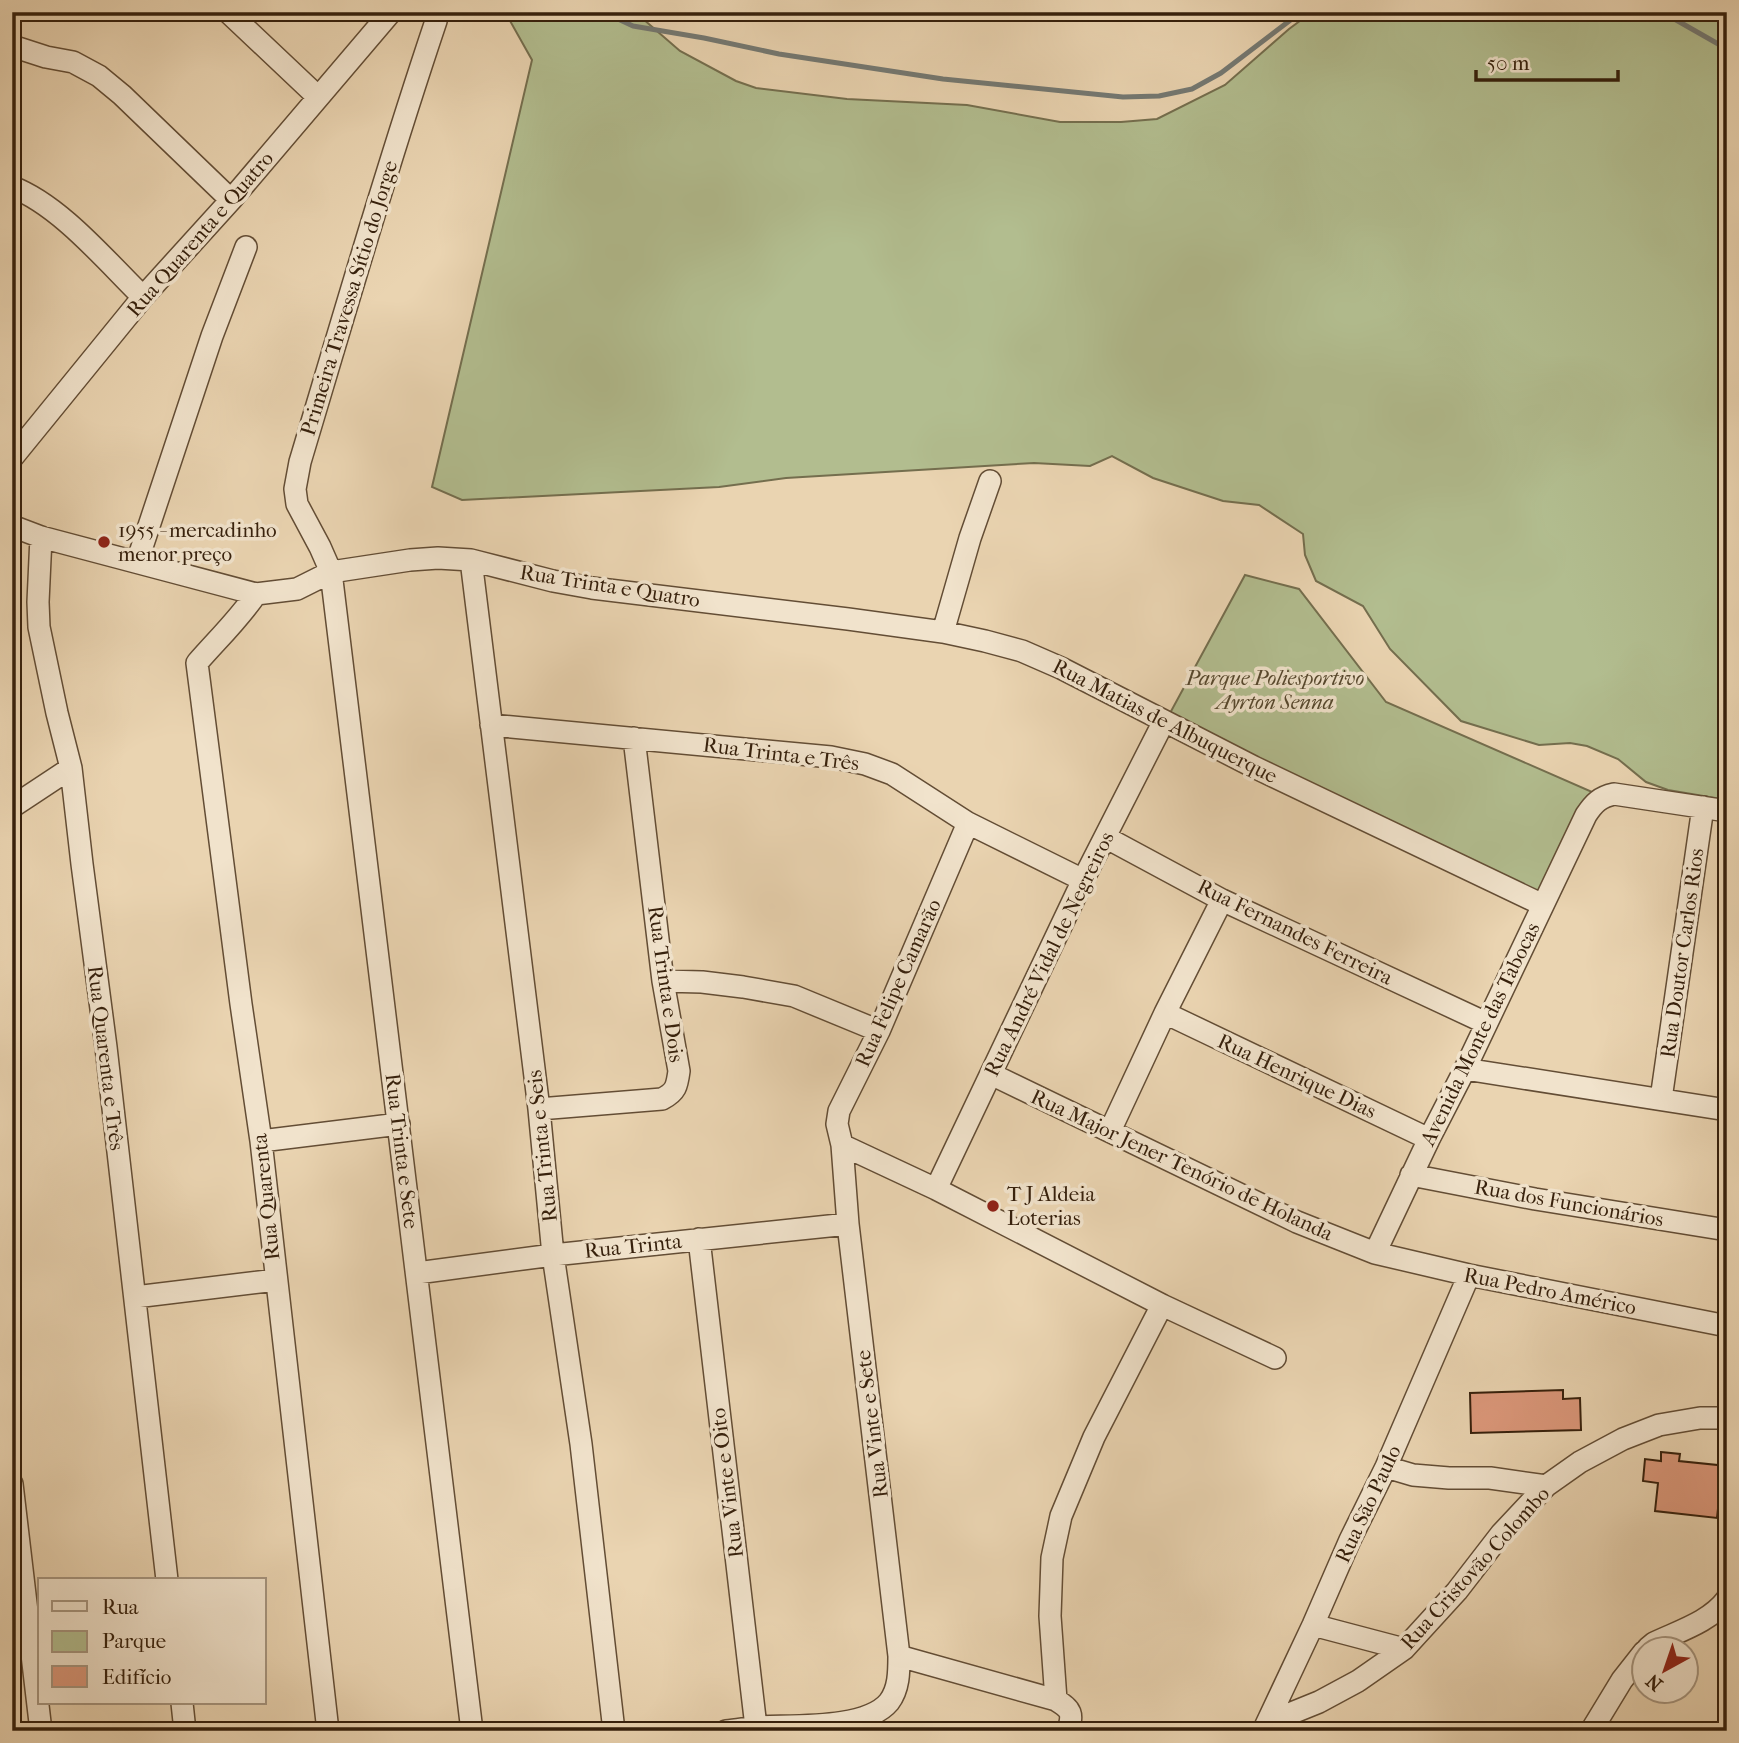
<svg xmlns="http://www.w3.org/2000/svg" width="1739" height="1743" viewBox="0 0 1739 1743" font-family="'IM FELL French Canon',serif">
	<style>
		.green { fill: #b2bd8f; stroke: #746e4e; stroke-width: 2 }
		.lines { fill: none; stroke-linecap: round; stroke-linejoin: round }
		.stream { stroke: #747973; stroke-width: 5 }
		.building { fill: #dc987b; stroke: #36200c; stroke-width: 2 }
		.street-casing { stroke: #634d35; stroke-width: 24 }
		.street { stroke: #f1e3cc; stroke-width: 21 }
		.poi-dot { fill: #8f2418; stroke: #f1e3cc; stroke-width: 2.5 }
		.labels { text-anchor: middle; stroke-width: 7; stroke-linejoin: round; paint-order: stroke }
		.street-label { font-size: 21px; fill: #36200c; stroke: #f1e3cc }
		.poi-label { font-size: 21px; fill: #36200c; stroke: #f1e3cc; text-anchor: start }
		.park-label { font-size: 21px; font-style: italic; fill: #55472d; stroke: #f1e3cc }
	</style>
	<rect width="100%" height="100%" fill="#ead4b1"/>
	<filter id="stains"><feTurbulence type="fractalNoise" baseFrequency=".00286" numOctaves="4"/><feColorMatrix values="0 0 0 0 .2 0 0 0 0 .09 0 0 0 0 .02 0 0 0 .5 -.17"/></filter>
	<radialGradient id="worn" r=".72"><stop offset=".6" stop-color="#630" stop-opacity="0"/><stop offset="1" stop-color="#630" stop-opacity=".3"/></radialGradient>
	<path class="green" d="M505 12H635L680 51 736 81 756 88 847 99 967 105 1060 122H1121L1157 119 1225 85 1289 29 1312 12H1727V800L1668 790 1646 782 1618 759 1587 746 1570 743 1539 745 1461 721 1390 649 1363 606 1316 581 1305 555 1303 534 1259 505 1223 501 1153 478 1112 456 1090 466 1034 463 786 478 719 487 462 500 432 487 532 60Z
		M1245 575 1299 589 1386 702 1599 795 1544 912 1163 726Z"/>
	<g class="lines">
		<path class="stream" d="M603 12 633 26 704 38 779 54 943 79 1123 97 1159 96 1192 89 1221 73 1301 12
			M1662 12 1727 49"/>
	</g>
	<path class="building" d="M1563 1390V1399L1580 1398 1581 1430 1471 1433 1470 1393Z
		M1661 1452 1680 1454 1679 1461 1727 1466V1491L1720 1490 1717 1518 1655 1511 1658 1483 1643 1481 1645 1459 1661 1461Z"/>
	<g class="lines">
		<g class="street-casing">
			<path id="street" d="M228 12 318 97
				M436 21C387 167 344 315 300 462L295 489 297 504 320 547 331 572 472 1731
				M12 46 46 57 73 62 99 76 122 95 231 200
				M12 187C60 205 107 262 143 297
				M12 458 143 297 231 200 391 12
				M12 526 41 537 256 594 297 589 331 572 410 560 438 558 471 560 553 581 592 588 848 619 943 632 985 641 1022 651 1061 668 1254 767 1543 905
				M41 537 38 602 39 627 57 713 71 768 82 864 106 1047 167 1580
				M471 560 539 1109 553 1255 581 1444 614 1731
				M137 562 212 336 246 247
				M256 594C239 619 217 640 197 663L241 1004 261 1141 328 1731
				M943 632 970 538 990 481
				M491 725 831 757 865 764 892 774 968 823 1083 880
				M12 807 71 768
				M1105 837 1222 900 1486 1023
				M663 981 702 982 743 987 794 996 879 1031
				M1165 1013 1429 1139
				M1465 1069 1727 1110
				M991 1074 1297 1222 1375 1253 1469 1275 1727 1326
				M1661 1099 1703 807
				M539 1109 662 1099C676 1092 677 1086 679 1071L663 981 634 738
				M1110 1131 1165 1013 1222 900
				M261 1141 399 1124
				M842 1145 936 1189 1162 1305 1275 1358
				M1411 1175 1535 1199 1727 1230
				M936 1189 1083 880 1164 721
				M699 1239 756 1727
				M1375 1253 1429 1139 1465 1069 1586 815C1594 803 1600 797 1614 794L1727 811
				M417 1273 553 1255 848 1224
				M135 1297 276 1280
				M1386 1467 1413 1475 1449 1478H1490L1546 1486
				M12 1484 41 1731
				M1313 1625 1404 1649
				M1648 1648 1654 1643C1679 1631 1710 1622 1727 1599
				M899 1656 1056 1700
				M182 1703 185 1731
				M1267 1723 1319 1702 1358 1681 1404 1649 1457 1591 1501 1534 1546 1486 1580 1462 1623 1439 1659 1425 1700 1418H1727
				M1264 1729 1313 1625 1350 1540 1386 1467 1469 1275
				M726 1731C737 1730 748 1728 759 1727 792 1725 866 1730 889 1702 899 1689 899 1672 899 1656L848 1224 842 1145 837 1124 839 1111 879 1031 968 823
				M1068 1731C1073 1713 1072 1710 1056 1700L1050 1616 1052 1558 1061 1516 1094 1437 1162 1305
				M1591 1731 1622 1680 1644 1652"/>
		</g>
		<use href="#street" class="street"/>
	</g>
	<g class="poi-dot">
		<circle cx="104" cy="542" r="7"/>
		<circle cx="993" cy="1206" r="7"/>
	</g>
	<g class="labels">
		<g class="street-label">
			<text transform="translate(200 234) rotate(-49)" y="7">Rua Quarenta e Quatro</text>
			<text transform="translate(349 298) rotate(-73)" y="7">Primeira Travessa Sítio do Jorge</text>
			<text transform="translate(610 586) rotate(9)" y="7">Rua Trinta e Quatro</text>
			<text transform="translate(1165 721) rotate(27)" y="7">Rua Matias de Albuquerque</text>
			<text transform="translate(781 754) rotate(7)" y="7">Rua Trinta e Três</text>
			<text transform="translate(1295 932) rotate(26)" y="7">Rua Fernandes Ferreira</text>
			<text transform="translate(1682 953) rotate(-82)" y="7">Rua Doutor Carlos Rios</text>
			<text transform="translate(1049 954) rotate(-64)" y="7">Rua André Vidal de Negreiros</text>
			<text transform="translate(898 983) rotate(-66)" y="7">Rua Felipe Camarão</text>
			<text transform="translate(666 984) rotate(82)" y="7">Rua Trinta e Dois</text>
			<text transform="translate(1480 1034) rotate(-64)" y="7">Avenida Monte das Tabocas</text>
			<text transform="translate(106 1058) rotate(83)" y="7">Rua Quarenta e Três</text>
			<text transform="translate(1297 1076) rotate(25)" y="7">Rua Henrique Dias</text>
			<text transform="translate(542 1146) rotate(-96)" y="7">Rua Trinta e Seis</text>
			<text transform="translate(402 1151) rotate(83)" y="7">Rua Trinta e Sete</text>
			<text transform="translate(1182 1165) rotate(25)" y="7">Rua Major Jener Tenório de Holanda</text>
			<text transform="translate(266 1197) rotate(-96)" y="7">Rua Quarenta</text>
			<text transform="translate(1569 1203) rotate(10)" y="7">Rua dos Funcionários</text>
			<text transform="translate(633 1246) rotate(-6)" y="7">Rua Trinta</text>
			<text transform="translate(1550 1291) rotate(11)" y="7">Rua Pedro Américo</text>
			<text transform="translate(872 1424) rotate(-97)" y="7">Rua Vinte e Sete</text>
			<text transform="translate(727 1483) rotate(-97)" y="7">Rua Vinte e Oito</text>
			<text transform="translate(1368 1504) rotate(-65)" y="7">Rua São Paulo</text>
			<text transform="translate(1475 1568) rotate(-48)" y="7">Rua Cristovão Colombo</text>
		</g>
		<g class="poi-label">
			<text x="118" y="537">1955 - mercadinho<tspan x="118" dy="24">menor preço</tspan></text>
			<text x="1007" y="1201">T J Aldeia<tspan x="1007" dy="24">Loterias</tspan></text>
		</g>
		<g class="park-label">
			<text x="1275" y="685">Parque Poliesportivo<tspan x="1275" dy="24">Ayrton Senna</tspan></text>
		</g>
	</g>
	<rect width="1739" height="1743" fill="none" stroke="#ead4b1" stroke-width="42"/>
	<rect x="14" y="14" width="1711" height="1715" fill="none" stroke="#36200c" stroke-width="3.5"/>
	<rect x="21" y="21" width="1697" height="1701" fill="none" stroke="#36200c" stroke-width="2"/>
	<rect x="38" y="1578" width="228" height="126" fill="#f1e3cc" stroke="#a6957f" stroke-width="2"/>
	<rect x="52" y="1601" width="35" height="10" fill="#f1e3cc" stroke="#a6957f" stroke-width="2"/>
	<text x="102" y="1614" font-size="21" fill="#36200c">Rua</text>
	<rect x="52" y="1631" width="35" height="21" fill="#b2bd8f" stroke="#a6957f" stroke-width="2"/>
	<text x="102" y="1648" font-size="21" fill="#36200c">Parque</text>
	<rect x="52" y="1666" width="35" height="21" fill="#dc987b" stroke="#a6957f" stroke-width="2"/>
	<text x="102" y="1684" font-size="21" fill="#36200c">Edifício</text>
	<g transform="translate(1665 1670) rotate(220)"><circle r="33" fill="#f1e3cc" stroke="#a6957f" stroke-width="2"/>
	<path d="M0-5L12 26L0 18L-12 26Z" fill="#8f2418"/>
	<text y="-10" font-size="19" font-weight="bold" text-anchor="middle" fill="#36200c">N</text>
	</g>
	<path d="M1476 70v10h142v-10" fill="none" stroke="#36200c" stroke-width="3.5"/>
	<text x="1487" y="70" font-size="21" fill="#36200c" stroke="#f1e3cc" stroke-width="5" paint-order="stroke">50 m</text>
	<rect width="100%" height="100%" filter="url(#stains)"/>
	<rect width="100%" height="100%" fill="url(#worn)"/>
</svg>
